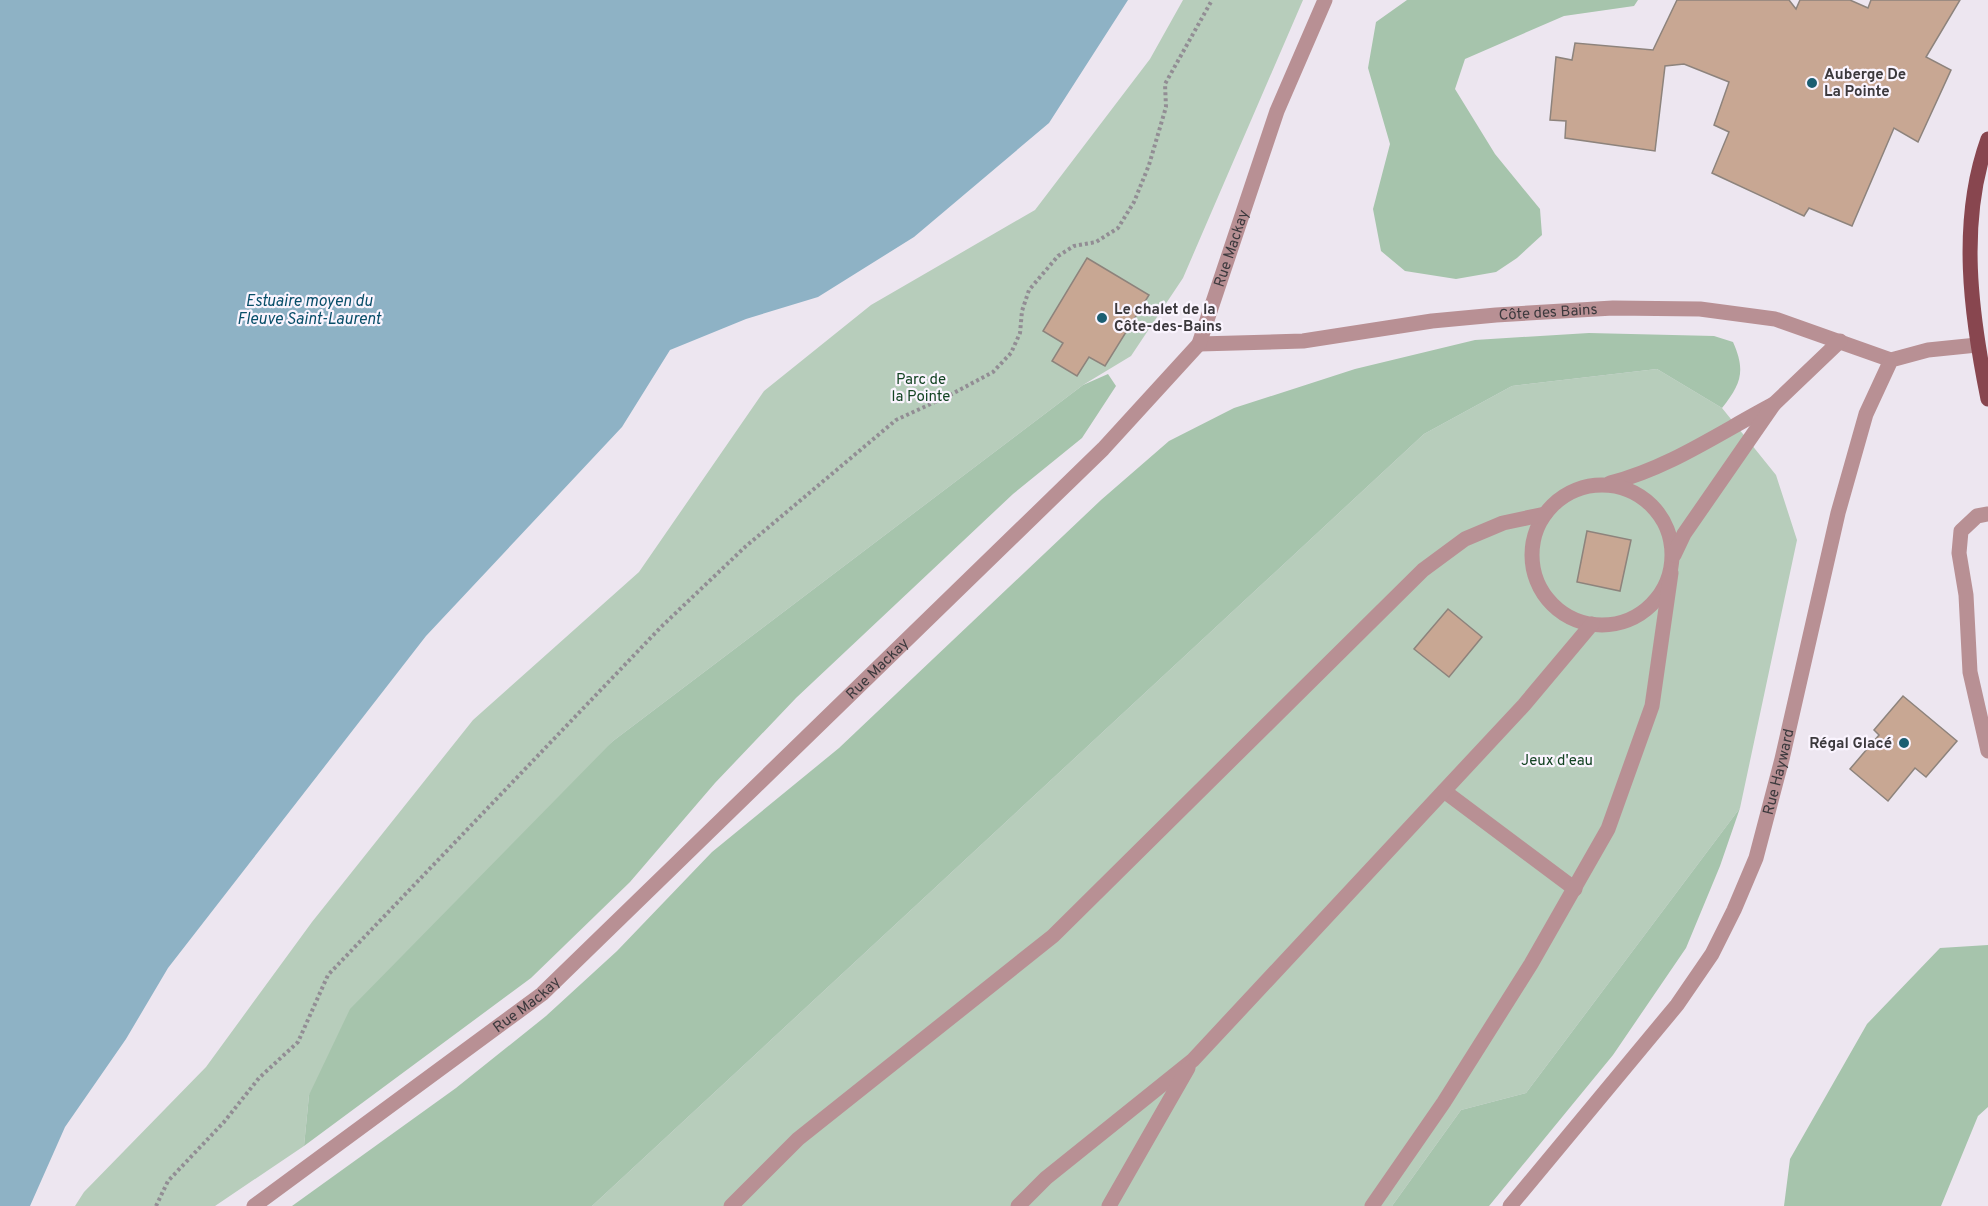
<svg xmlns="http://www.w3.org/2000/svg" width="1988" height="1206" viewBox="0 0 1988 1206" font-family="Overpass,sans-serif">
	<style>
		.green { fill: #b7cdbb }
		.forest { fill: #a6c4ac }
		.water { fill: #8eb2c5 }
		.building { fill: #c8a793; stroke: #8d837c; stroke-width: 1.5 }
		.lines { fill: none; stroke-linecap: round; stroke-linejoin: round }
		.path { stroke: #928d94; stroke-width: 4; stroke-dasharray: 3 3; stroke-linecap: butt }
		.minor { stroke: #b89094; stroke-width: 15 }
		.major { stroke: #88464f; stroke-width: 15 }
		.poi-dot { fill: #1b5e72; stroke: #faf4fe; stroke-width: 2 }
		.labels { text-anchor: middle; stroke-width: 4.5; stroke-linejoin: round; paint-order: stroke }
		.poi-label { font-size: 15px; font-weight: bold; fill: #3c393d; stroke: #faf4fe; text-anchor: start }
		.street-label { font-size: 15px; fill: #3c393d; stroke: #faf4fe }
		.park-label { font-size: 15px; fill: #134322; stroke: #faf4fe }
		.water-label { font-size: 16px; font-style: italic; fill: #084e69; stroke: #faf4fe }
	</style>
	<rect width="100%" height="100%" fill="#ede6f0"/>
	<path class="green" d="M1183 0H1303L1183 278 1131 356 1083 385 613 741 309 1095 304 1146 215 1206H75L84 1192 206 1067 312 922 473 720 639 572 764 391 871 305 1035 210 1150 59Z
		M1657 369 1722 408 1776 475 1797 540 1740 808 1526 1093 1461 1110 1392 1206H592L1424 434 1512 386Z"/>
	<path class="forest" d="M1407 0H1638L1634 6 1564 16 1465 59 1455 89 1495 154 1540 209 1542 235 1517 258 1496 272 1456 279 1405 271 1381 251 1373 209 1390 144 1368 68 1376 22Z
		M1589 333 1714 336 1733 342C1746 371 1741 384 1722 408L1657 369 1512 386 1424 434 592 1206H292L456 1088 546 1016 617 951 712 852 839 748 1101 500 1169 441 1234 408 1355 369 1475 340Z
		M1108 374 1116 386 1082 438 1013 494 796 698 715 783 630 882 531 978 304 1146 309 1095 350 1009 613 741 1083 385Z
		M1740 808 1720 866 1686 948 1613 1055 1489 1206H1392L1461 1110 1526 1093Z
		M1988 945V1107L1978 1116 1941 1206H1784L1790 1159 1867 1024 1940 948Z"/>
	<path class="water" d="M0 0H1128L1049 123 914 237 818 297 746 319 670 350 622 427 426 636 168 968 126 1039 65 1127 30 1206H0Z"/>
	<path class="building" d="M1677 0H1789L1796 9 1800 0H1850L1868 8 1871 0H1960L1926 57 1951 70 1918 142 1894 128 1852 226 1809 208 1804 216 1712 173 1729 132 1714 125 1729 82 1684 64 1665 66 1655 151 1565 138 1566 121 1550 120 1556 57 1572 60 1575 43 1653 50Z
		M1087 258 1149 295 1105 366 1089 357 1077 376 1052 361 1063 343 1043 331Z
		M1587 531 1631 540 1620 591 1577 582Z
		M1448 609 1482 637 1449 677 1414 649Z
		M1903 696 1957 741 1926 777 1915 768 1888 801 1850 769 1879 735 1874 730Z"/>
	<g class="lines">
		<path class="path" d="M156 1206 168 1181 224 1122 259 1078 298 1042 328 975 661 627 745 547 896 420 950 395 993 372 1011 353 1020 333 1022 311 1029 290 1058 256 1074 246 1096 242 1118 228 1134 202 1149 165 1166 107 1165 84 1212 0"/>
		<g class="minor">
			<path id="s1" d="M1199 344 1303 341 1432 321 1496 315 1613 308 1700 309 1775 319 1891 360"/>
			<path d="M1610 483C1669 468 1719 433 1774 404"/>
			<circle cx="1602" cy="555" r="70"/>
			<path d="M1988 514 1977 516 1961 531 1959 553 1966 595 1970 672 1988 751"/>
			<path d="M1674 555 1684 534 1774 404 1840 341"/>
			<path d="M1444 791 1575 889"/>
			<path id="s2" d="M254 1206 542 994 1103 449 1199 344 1277 111 1325 0"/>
			<path d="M731 1206 798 1139 1053 936 1423 570 1465 539 1503 523 1545 514"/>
			<path d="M1018 1206 1046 1178 1193 1060 1524 705 1592 624"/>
			<path d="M1109 1206 1188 1068"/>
			<path d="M1372 1206 1444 1102 1531 964 1608 829 1652 706 1671 573"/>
			<path id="s3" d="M1510 1206 1677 1005 1712 954 1734 910 1756 858 1782 759 1838 513 1866 414 1891 360 1928 350 1977 345"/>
		</g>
		<path class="major" d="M1988 139C1958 222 1971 315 1988 399"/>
	</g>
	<g class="poi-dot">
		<circle cx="1812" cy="83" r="6"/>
		<circle cx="1102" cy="318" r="6"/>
		<circle cx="1904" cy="743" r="6"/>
	</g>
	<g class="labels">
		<g class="poi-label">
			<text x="1824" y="79">Auberge De<tspan x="1824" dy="17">La Pointe</tspan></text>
			<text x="1114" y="314">Le chalet de la<tspan x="1114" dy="17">Côte-des-Bains</tspan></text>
			<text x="1892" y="748" text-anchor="end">Régal Glacé</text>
		</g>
		<g class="street-label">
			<text dy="5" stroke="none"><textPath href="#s2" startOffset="1383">Rue Mackay</textPath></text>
			<text dy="5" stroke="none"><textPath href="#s1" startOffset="351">Côte des Bains</textPath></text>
			<text dy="5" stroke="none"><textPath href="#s2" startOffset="825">Rue Mackay</textPath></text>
			<text dy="5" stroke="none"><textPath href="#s3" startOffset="518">Rue Hayward</textPath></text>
			<text dy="5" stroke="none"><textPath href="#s2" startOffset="339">Rue Mackay</textPath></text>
		</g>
		<g class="park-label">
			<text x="921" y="384">Parc de<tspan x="921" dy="17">la Pointe</tspan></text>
			<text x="1557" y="765">Jeux d'eau</text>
		</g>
		<g class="water-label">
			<text x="309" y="306">Estuaire moyen du<tspan x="309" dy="18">Fleuve Saint-Laurent</tspan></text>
		</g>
	</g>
</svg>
